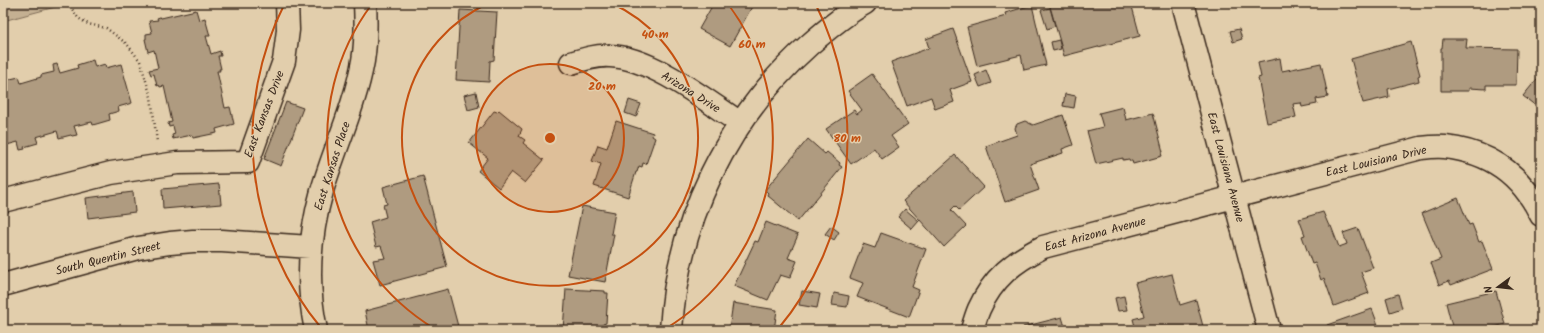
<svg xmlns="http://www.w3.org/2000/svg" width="1544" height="333" viewBox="0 0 1544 333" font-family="Kalam,sans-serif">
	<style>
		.green { fill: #c4b092; stroke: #806d58 }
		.building { fill: #af9b80; stroke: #3b2a1e }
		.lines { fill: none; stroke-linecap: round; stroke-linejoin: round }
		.minor-casing { stroke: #3b2a1e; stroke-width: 25 }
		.path { stroke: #3b2a1e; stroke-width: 2.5; stroke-dasharray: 1 3; stroke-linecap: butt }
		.minor { stroke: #e2ceac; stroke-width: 22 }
		.ring { fill: none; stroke: #c55010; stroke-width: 2 }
		.labels { text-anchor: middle; stroke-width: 3; stroke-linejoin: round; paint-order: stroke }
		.street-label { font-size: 12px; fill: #3b2a1e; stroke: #e2ceac }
		.centre { fill: #c55010; stroke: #e2ceac; stroke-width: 2 }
		.ring-label { font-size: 12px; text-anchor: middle; font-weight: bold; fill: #c55010; stroke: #e2ceac; stroke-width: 3; stroke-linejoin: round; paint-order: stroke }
	</style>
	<rect width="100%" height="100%" fill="#e2ceac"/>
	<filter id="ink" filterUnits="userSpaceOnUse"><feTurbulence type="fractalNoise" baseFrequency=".025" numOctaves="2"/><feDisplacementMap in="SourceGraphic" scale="8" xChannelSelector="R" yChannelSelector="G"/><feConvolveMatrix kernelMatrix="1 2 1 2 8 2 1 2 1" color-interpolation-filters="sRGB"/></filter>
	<g filter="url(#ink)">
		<path class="green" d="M3 3H58L59 6 3 21Z"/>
		<path class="building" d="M706 3H754L730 46 699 29 712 6Z
			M1049 3H1131L1140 36 1064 56Z
			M1032 5 1046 65 1024 70 1021 55 977 66 967 27 1006 16 1005 13Z
			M1050 8 1055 26 1047 29 1041 10Z
			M196 10 199 20 205 18 210 36H206L211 54 220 51 221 56H218L221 69H219L220 71H217L225 108 230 107 234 124 216 129 217 133 193 138 192 135 173 139 172 135 175 134 173 126 169 127 168 123 172 122 164 86 160 87 159 85 157 86 154 74 151 75 149 70 158 68 154 50 148 52 145 39H146V34L152 33 149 21 158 20 157 18 160 17 161 18Z
			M460 10 497 12 494 60 490 61 489 82 456 80Z
			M953 29 972 82 950 90 954 102 935 109 931 97 907 106 891 62 929 48 926 39Z
			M1239 29 1242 39 1233 42 1230 31Z
			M1443 39H1467L1466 48 1517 49 1516 85H1486V89L1469 88V91H1441V48H1442Z
			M1059 40 1061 49 1053 51 1051 42Z
			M1411 42 1420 75 1418 76 1419 81 1388 89 1389 97 1363 103 1351 59Z
			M1280 58 1282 71 1321 63 1328 97 1316 99 1317 104 1302 107 1301 103 1293 104 1296 117 1267 123 1258 78 1261 77 1258 63Z
			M93 60 95 67 105 64 106 68 121 64 132 103 118 107 119 111 109 114 110 120 93 125 92 122 74 126 77 135 72 136 71 135 59 138 57 131 36 137 38 143 24 147 25 149 20 150 18 142 3 146V79L6 78V80L19 77 21 83 41 77V75L54 72 53 65 57 64 60 73 78 68 77 65Z
			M986 70 991 83 980 87 975 75Z
			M872 74 908 124 891 136 899 147 882 159 874 148 851 164 826 129 854 110 857 114 862 110 848 91Z
			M1541 74V110L1523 96Z
			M476 92 479 107 468 110 464 95Z
			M1065 94 1076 96 1074 108 1063 106Z
			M629 100 641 104 636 117 625 113Z
			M286 102 303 108 281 166 264 159Z
			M1123 107 1126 120 1153 113 1163 152 1161 153 1162 156 1133 164 1132 161H1130L1129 159 1123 160V158L1096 164 1087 131 1103 127 1099 113Z
			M499 110 522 129 519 136 525 140 523 143 544 160 525 183 511 172 499 188 478 171 488 158 469 143 494 111 497 112Z
			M1063 115 1073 145 1062 149 1063 153 1030 164 1039 190 1005 202 986 146 1017 135 1015 128 1017 124 1025 121 1033 125Z
			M616 121 653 133 652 136 655 138 646 164 643 163 642 167 639 166 637 172H636L628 197 594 186 601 164 592 161 598 145 607 148Z
			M808 139 825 154 827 152 840 163 839 165 842 167 798 221 767 195 768 193 765 190Z
			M955 155 984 187 959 210 955 206 951 210 966 226 944 247 903 201Z
			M423 176 447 267 380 285 373 260 385 258 381 246 376 247 370 222 386 217 383 205 387 204 383 187Z
			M219 184 221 204 163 209 162 189Z
			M133 192 135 212 88 218 86 198Z
			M1458 198 1469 225 1472 224 1479 242 1482 241 1493 269 1451 285 1449 281 1439 285 1431 263 1441 259 1422 213Z
			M582 206 615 212 611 234H614L605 282 568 275Z
			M905 209 919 221 912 229 898 217Z
			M1323 212 1329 226H1331L1339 247 1347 244 1343 233 1358 228 1373 268 1361 272 1369 293 1334 306 1324 278 1321 280 1315 263 1312 264 1302 236 1305 235 1299 219Z
			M766 222 798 235 788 258 797 261 790 278 780 275 768 300 734 286 755 241 758 242Z
			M831 226 839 232 834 240 825 234Z
			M881 233 926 249 912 287 919 290 909 317 857 297 863 283 850 278 863 244 875 248Z
			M1172 274 1180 305 1196 300 1204 330H1136L1133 319 1144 316 1135 283Z
			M448 289 459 330H404L403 328 395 330H369L365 311Z
			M566 289 605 291V293H608L606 323 603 324V326H600V330H563Z
			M802 291 820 294 817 308 799 305Z
			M1496 291 1505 324 1491 328V330H1453L1446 303Z
			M834 293 849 296 847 307 832 305Z
			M1398 294 1402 308 1390 312 1386 298Z
			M1124 296 1127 310 1118 311 1115 298Z
			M733 303 777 310 774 330H729Z
			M1372 309 1380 330H1329L1327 325Z
			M1062 317 1066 330H1024L1023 327Z"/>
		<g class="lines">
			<g class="minor-casing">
				<path id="minor" d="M1183 3 1269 330
					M571 63C584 59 597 55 610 56 651 57 707 101 740 123
					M3 201 111 173 177 163 248 162 284 61 288 30 287 3
					M3 285 138 248 170 243 193 241H222L310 247
					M316 330C306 284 309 237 322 191 335 147 355 106 363 61 366 42 366 22 365 3
					M671 330C677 221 727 118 809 45 826 30 845 14 865 3
					M972 330C974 323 976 316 979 309 993 278 1013 262 1043 247L1421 148C1429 147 1437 146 1445 147 1490 152 1521 174 1541 215"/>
			</g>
			<path class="path" d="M68 3 78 18 88 24 106 28 127 44 140 61 151 97 157 142"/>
			<use href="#minor" class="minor"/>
		</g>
	</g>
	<circle cx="550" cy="138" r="74" fill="#c55010" fill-opacity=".12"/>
	<g class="ring">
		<circle cx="550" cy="138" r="74"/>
		<path d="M611 3A148 148 0 1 1 489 3"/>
		<path d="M435 329A223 223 0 0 1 372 4M728 4A223 223 0 0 1 665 329"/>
		<path d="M322 329A297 297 0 0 1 285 3M815 3A297 297 0 0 1 778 329"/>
	</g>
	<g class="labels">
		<g class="street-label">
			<text transform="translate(691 92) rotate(32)" y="4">Arizona Drive</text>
			<text transform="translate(264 114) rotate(-69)" y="4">East Kansas Drive</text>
			<text transform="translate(1376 161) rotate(-13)" y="4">East Louisiana Drive</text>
			<text transform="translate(332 166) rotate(-72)" y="4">East Kansas Place</text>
			<text transform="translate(1226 167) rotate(75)" y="4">East Louisiana Avenue</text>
			<text transform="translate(1095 234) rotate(-15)" y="4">East Arizona Avenue</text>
			<text transform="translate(108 258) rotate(-14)" y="4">South Quentin Street</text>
		</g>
	</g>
	<circle cx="550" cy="138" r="6" class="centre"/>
	<g class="ring-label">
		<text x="655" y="38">40 m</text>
		<text x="752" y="48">60 m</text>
		<text x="602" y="90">20 m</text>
		<text x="847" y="142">80 m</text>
	</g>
	<rect width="1544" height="333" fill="none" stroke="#e2ceac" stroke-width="16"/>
	<rect x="8" y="8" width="1528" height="317" fill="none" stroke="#3b2a1e" stroke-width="1.5" filter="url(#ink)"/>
	<g transform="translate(1498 287) rotate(255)" stroke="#e2ceac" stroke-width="3" paint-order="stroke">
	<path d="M0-3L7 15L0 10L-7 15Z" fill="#3b2a1e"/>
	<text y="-6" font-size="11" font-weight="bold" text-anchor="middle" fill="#3b2a1e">N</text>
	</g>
</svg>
